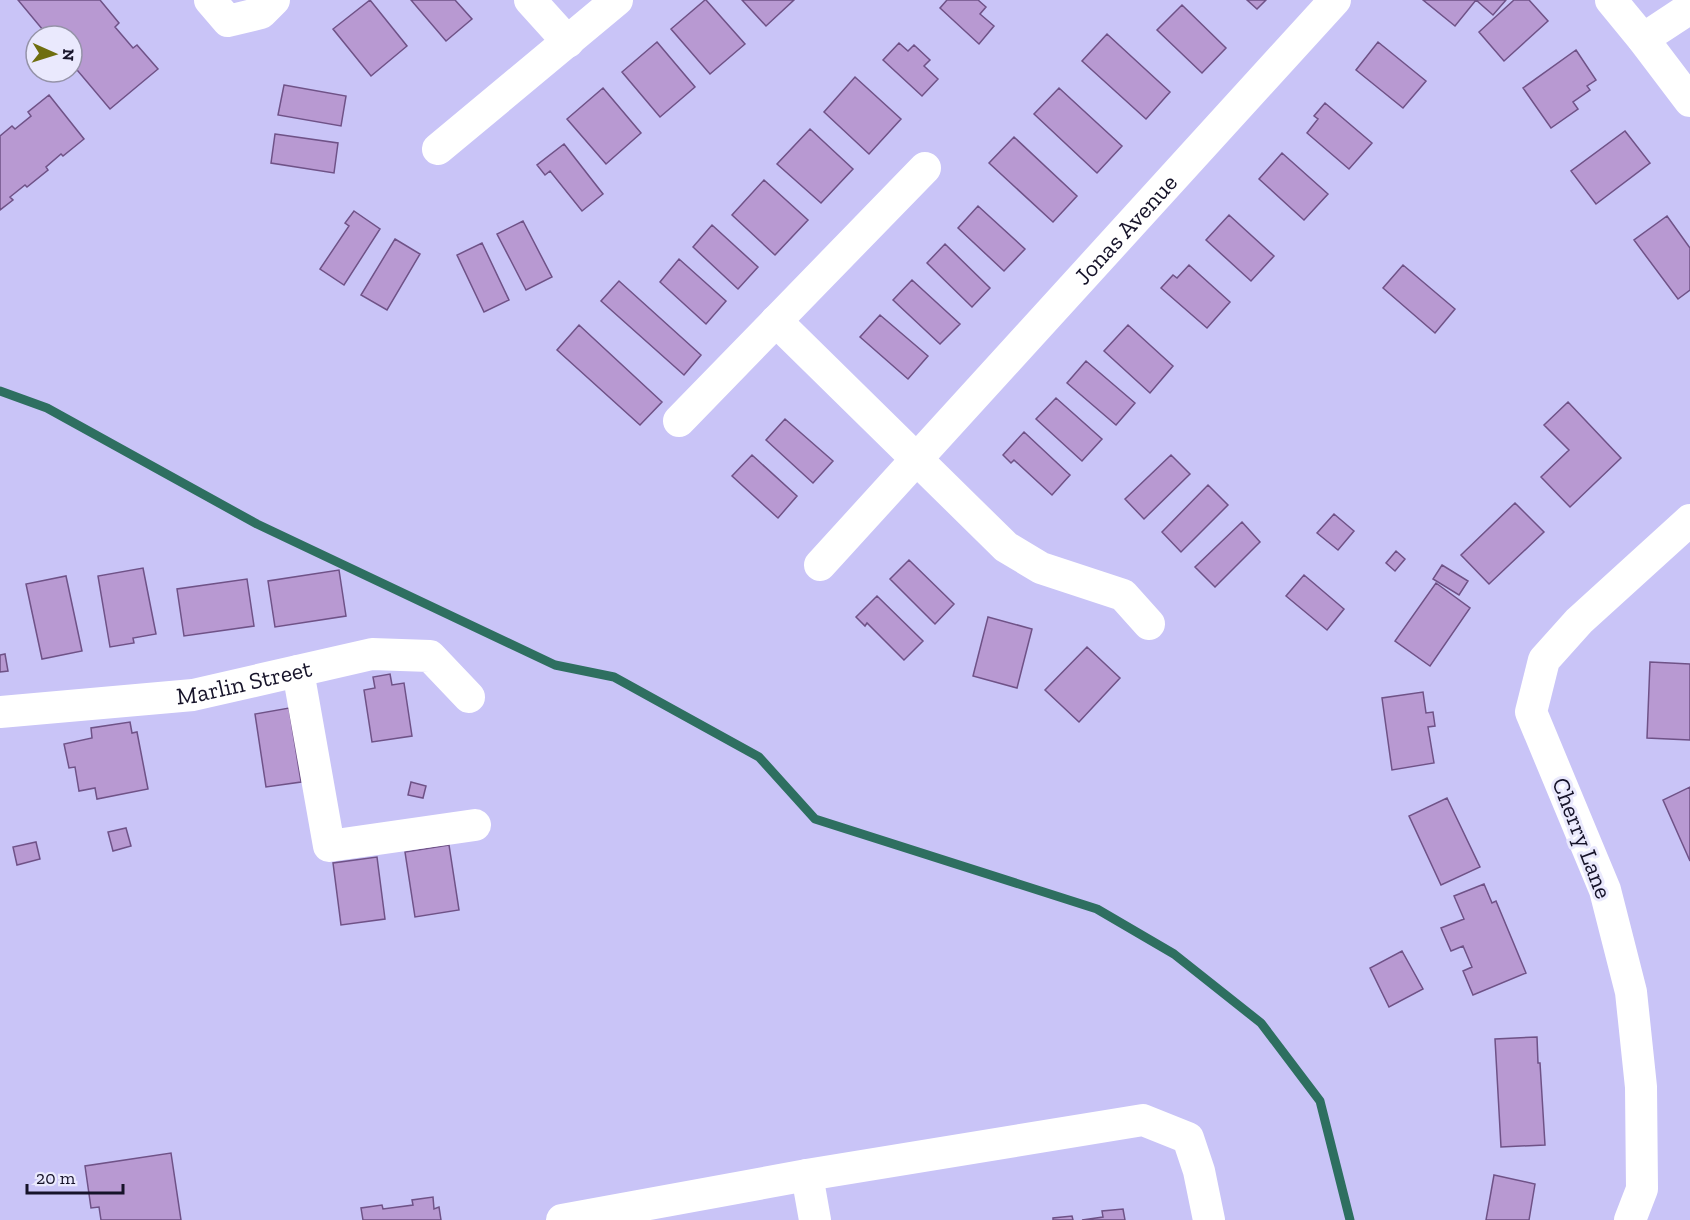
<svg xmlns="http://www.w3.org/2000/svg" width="1690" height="1220" viewBox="0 0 1690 1220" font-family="'Zilla Slab',serif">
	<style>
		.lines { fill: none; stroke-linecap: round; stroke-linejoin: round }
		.stream { stroke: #2e6f60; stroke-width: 9 }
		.building { fill: #b899d2; stroke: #6f5287; stroke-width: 1.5 }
		.minor { stroke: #fff; stroke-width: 32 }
		.labels { text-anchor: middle; stroke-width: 6; stroke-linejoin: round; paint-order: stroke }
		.street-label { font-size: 24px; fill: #161329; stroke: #eae9fd }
	</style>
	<rect width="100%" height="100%" fill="#c9c4f7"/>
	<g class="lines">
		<path class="stream" d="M0 391 47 408 257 524 555 665 614 677 759 757 815 819 1097 909 1174 954 1261 1023 1320 1101 1350 1220"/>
	</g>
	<path class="building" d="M18 0H100L119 23 115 27 133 48 137 45 158 69 110 109 72 64V36H48Z
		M370 0 407 46 371 76 333 29Z
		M411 0H455L472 19 446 41Z
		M705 0H706L745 44 710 74 671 29Z
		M742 0H794L766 26Z
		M947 0H978L986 7 980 14 994 26 979 44 940 8Z
		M1247 0H1266L1257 9Z
		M1423 0H1506L1493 15 1476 0 1455 26Z
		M1514 0H1529L1548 21 1504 61 1479 32Z
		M1182 5 1226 48 1202 73 1157 30Z
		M1107 34 1170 92 1146 119 1082 61Z
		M657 42 695 87 660 117 622 72Z
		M1378 42 1426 81 1403 108 1356 70Z
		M899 43 908 51 914 45 930 60 924 66 938 79 922 96 883 60Z
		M1576 50 1596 80 1587 86 1590 90 1573 102 1578 109 1551 128 1523 88Z
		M855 77 901 119 869 154 824 112Z
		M284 85 346 96 341 126 278 115Z
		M603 88 641 133 606 164 567 119Z
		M1059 88 1122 146 1097 173 1034 114Z
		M49 95 84 139 63 156 61 154 46 167 48 170 27 187 25 185 10 197 13 200 0 210V136L12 126 15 129 31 116 28 112Z
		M1325 103 1372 143 1349 169 1307 133 1318 119 1314 116Z
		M810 129 853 169 821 203 777 164Z
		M1625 131 1650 163 1596 204 1571 171Z
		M275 134 338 143 334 173 271 163Z
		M1014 137 1077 196 1053 222 989 163Z
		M564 144 603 194 582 211 550 171 545 175 537 165Z
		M1282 153 1328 194 1304 220 1259 179Z
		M764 180 808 220 775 255 732 215Z
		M978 206 1025 249 1004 271 958 228Z
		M354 211 380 229 344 285 320 269 349 226 345 223Z
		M1229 215 1274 256 1251 281 1206 240Z
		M1667 216 1690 248V290L1678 299 1634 240Z
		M523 221 552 277 526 290 497 234Z
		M712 225 758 267 738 289 693 247Z
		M395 239 420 254 387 310 361 295Z
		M482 243 509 300 484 312 457 255Z
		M945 244 990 288 972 307 927 263Z
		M679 259 726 301 706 324 660 282Z
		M1189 265 1230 302 1207 328 1161 288 1173 275 1177 278Z
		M1403 265 1455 309 1435 333 1383 288Z
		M912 280 960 324 940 344 893 300Z
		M619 281 701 355 684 375 601 301Z
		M880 315 928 356 908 379 860 337Z
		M579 325 662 402 640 425 557 350Z
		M1128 325 1173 366 1150 393 1104 351Z
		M1086 361 1135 403 1116 425 1067 383Z
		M1056 398 1102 439 1082 461 1036 419Z
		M1568 402 1621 458 1570 507 1541 477 1569 450 1544 425Z
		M785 419 833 461 813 483 766 440Z
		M1024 432 1070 475 1052 495 1014 460 1011 463 1003 455Z
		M752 455 797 496 778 518 732 476Z
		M1171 455 1190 474 1144 519 1125 499Z
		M1208 485 1228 505 1181 552 1162 532Z
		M1515 503 1544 532 1489 584 1461 555Z
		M1334 514 1354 531 1338 550 1317 533Z
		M1242 522 1260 542 1215 587 1195 567Z
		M1396 551 1405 559 1395 571 1386 563Z
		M909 560 954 604 935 624 890 579Z
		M1442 565 1468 581 1459 595 1433 579Z
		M143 568 156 634 133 638 134 643 110 647 98 576Z
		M339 570 346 616 275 627 268 581Z
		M1304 575 1344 609 1327 630 1286 596Z
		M66 576 82 651 42 659 26 584Z
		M247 579 254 626 184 636 177 589Z
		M1436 583 1470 608 1430 666 1395 641Z
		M877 596 923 641 904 660 867 623 865 626 856 617Z
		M988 617 1032 629 1017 688 973 676Z
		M1087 647 1120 678 1079 722 1045 690Z
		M5 654 8 671 0 672V655Z
		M1650 662 1690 664V740L1647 738Z
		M390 674 392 685 404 683 412 736 372 742 364 690 375 688 373 677Z
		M1423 692 1426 713 1433 712 1435 726 1428 727 1434 763 1392 770 1382 698Z
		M289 708 301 782 266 787 255 714Z
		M130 722 132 733 137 732 148 789 97 799 95 788 79 791 75 767 69 768 64 744 92 738 91 728Z
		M411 782 426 786 423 798 408 795Z
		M1690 787V861L1663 800Z
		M1447 798 1480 867 1441 885 1409 816Z
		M126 828 131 846 113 851 108 832Z
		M36 842 40 859 17 865 13 847Z
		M449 845 459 910 415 917 405 852Z
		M377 857 385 919 341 925 333 863Z
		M1484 884 1492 903 1496 901 1526 973 1473 995 1463 971 1472 967 1463 946 1451 951 1441 928 1464 919 1454 896Z
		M1402 951 1423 989 1389 1007 1370 968Z
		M1537 1037 1538 1063H1540L1545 1145 1501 1147 1495 1039Z
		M171 1153 181 1220H101L99 1207 91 1208 85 1166Z
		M1494 1175 1535 1184 1529 1220H1486Z
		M433 1197 434 1209 439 1207 441 1220H363L361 1208 382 1205 383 1209 413 1205 412 1200Z
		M1123 1209 1125 1220H1082L1103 1217 1102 1211Z
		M1072 1216 1073 1220H1053V1218Z"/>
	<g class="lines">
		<g class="minor">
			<path d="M210 0 228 21 261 13 274 0"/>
			<path d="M530 0 568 42"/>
			<path d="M1611 0 1643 39 1690 101"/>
			<path d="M1643 39 1690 8"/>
			<path d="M438 149 617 0"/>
			<path d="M776 321 1006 547 1041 568 1123 595 1149 624"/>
			<path d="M679 421 925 168"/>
			<path id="s1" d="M820 565 1335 0"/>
			<path d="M298 671 329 846 475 825"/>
			<path id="s2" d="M0 712 193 695 372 654 430 656 469 697"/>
			<path d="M807 1175 815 1220"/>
			<path d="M562 1220 807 1175 1143 1120 1188 1138 1199 1171 1209 1220"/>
			<path d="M1630 1220 1642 1189 1641 1087 1631 992 1605 890 1531 712 1544 660 1579 621 1690 520"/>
		</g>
	</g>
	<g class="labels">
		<g class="street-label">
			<text dy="8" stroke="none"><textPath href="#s1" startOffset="454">Jonas Avenue</textPath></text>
			<text dy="8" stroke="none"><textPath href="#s2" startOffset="246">Marlin Street</textPath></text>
			<text transform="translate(1582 838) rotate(69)" y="8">Cherry Lane</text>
		</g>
	</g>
	<g transform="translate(54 54) rotate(93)"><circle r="28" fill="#eae9fd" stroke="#9593a8" stroke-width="1.5"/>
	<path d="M0-4.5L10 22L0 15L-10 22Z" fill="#6f6e0f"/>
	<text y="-9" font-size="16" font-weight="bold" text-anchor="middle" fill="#161329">N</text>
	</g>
	<path d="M27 1184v9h96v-9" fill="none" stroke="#161329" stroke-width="3"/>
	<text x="36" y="1184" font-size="18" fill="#161329" stroke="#eae9fd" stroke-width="4.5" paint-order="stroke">20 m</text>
</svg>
